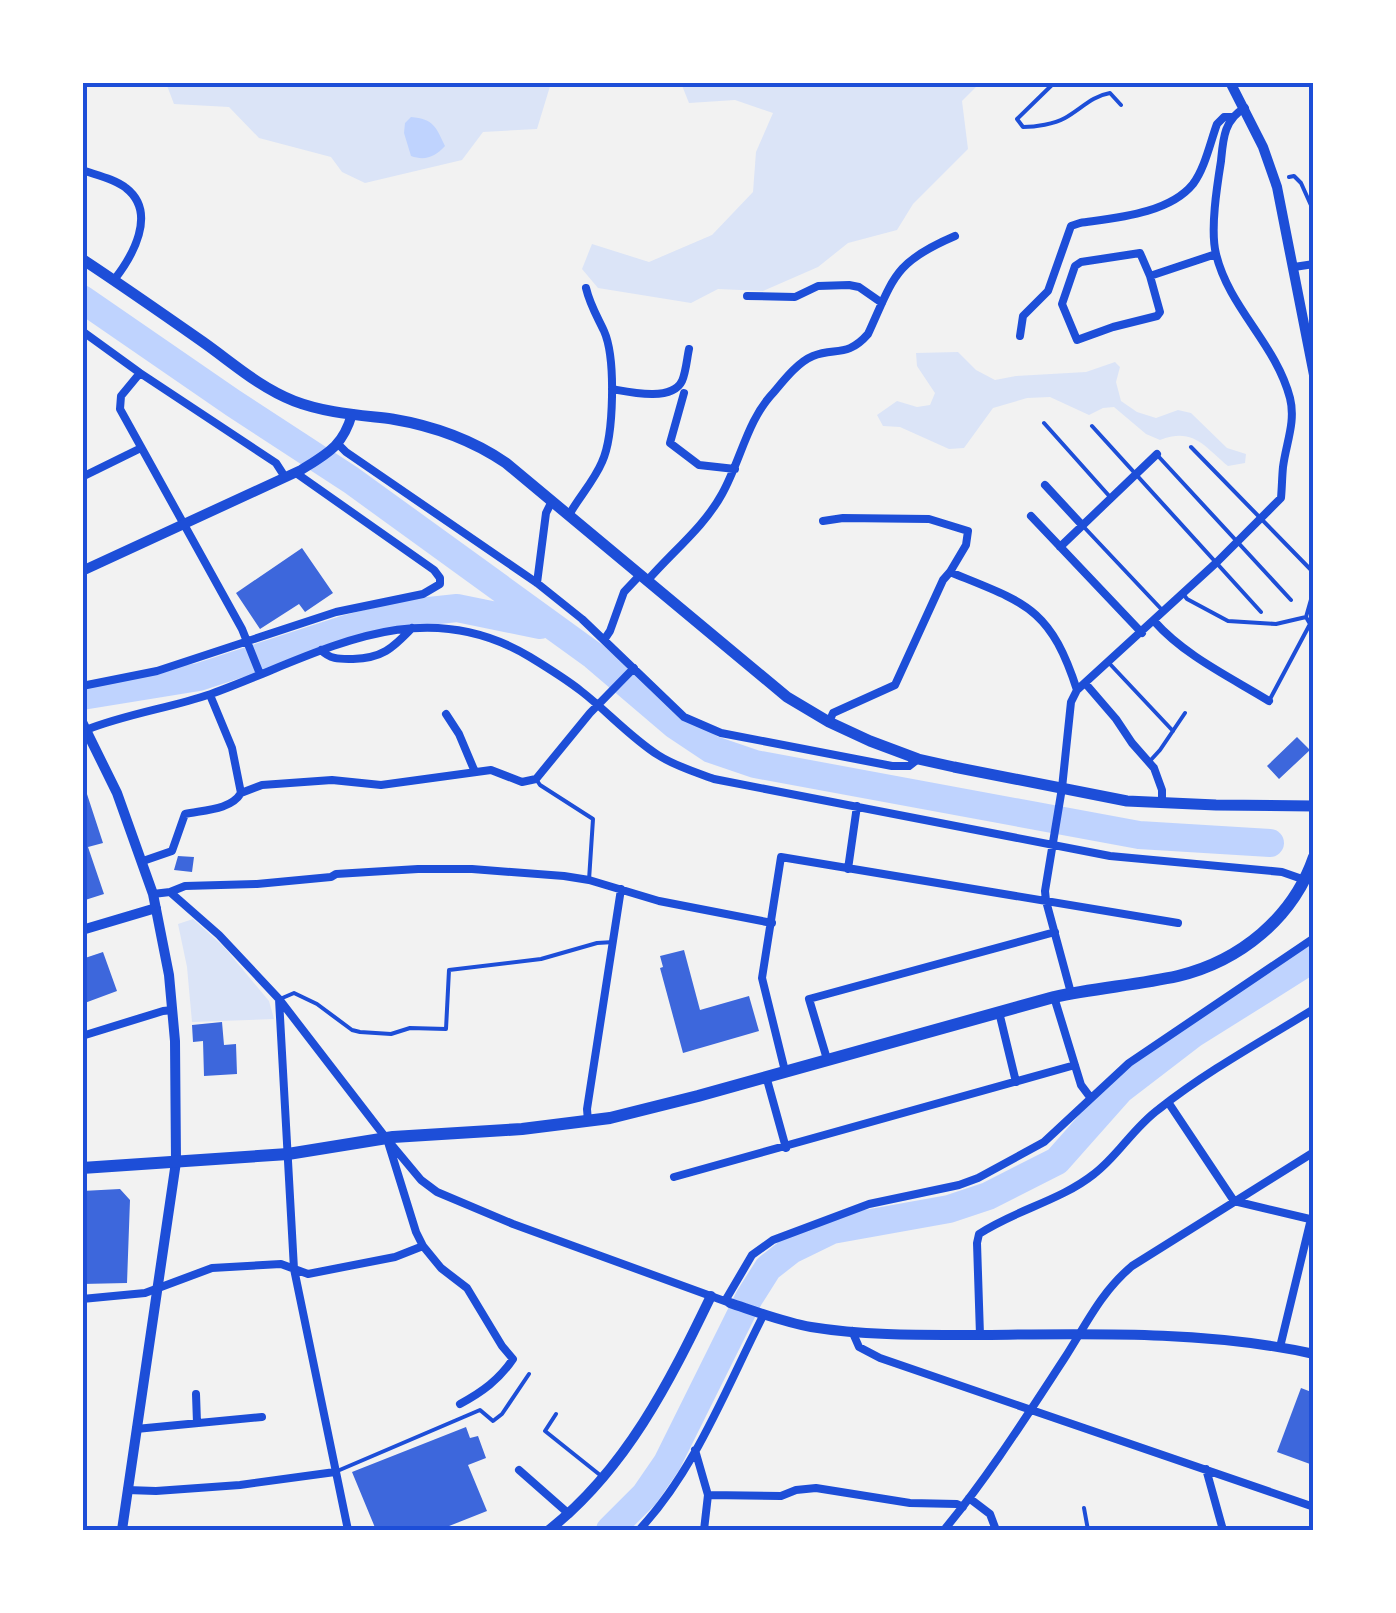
<svg xmlns="http://www.w3.org/2000/svg" width="1396" height="1613" viewBox="0 0 1396 1613" font-family="Lato,sans-serif">
	<style>
		.green { fill: #dbe4f7 }
		.water { fill: #bfd3fe }
		.lines { fill: none; stroke-linecap: round; stroke-linejoin: round }
		.river { stroke: #bfd3fe; stroke-width: 28 }
		.building { fill: #3d67dc }
		.service { stroke: #1d4ed8; stroke-width: 4 }
		.minor { stroke: #1d4ed8; stroke-width: 8 }
		.tertiary { stroke: #1d4ed8; stroke-width: 10 }
		.secondary { stroke: #1d4ed8; stroke-width: 11 }
		.primary { stroke: #1d4ed8; stroke-width: 12 }
		.neatline { fill: none; stroke: #1d4ed8; stroke-width: 4 }
	</style>
	<rect width="100%" height="100%" fill="#f2f2f2"/>
	<path class="green" d="M166 83H551L537 129 483 132 462 160 365 183 342 172 331 157 259 138 229 107 174 104Z
		M681 83V82L980 83 962 101 968 149 913 204 897 230 848 243 818 267 763 291 718 289 691 303 598 288 582 269 592 244 649 262 712 235 753 192 756 152 773 113 735 100 689 103Z
		M958 352 976 370 995 380 1016 376 1086 372 1115 362 1120 367 1116 382 1121 401 1137 412 1156 418 1178 410 1191 413 1227 448 1246 454 1245 463 1228 466C1204 446 1193 427 1160 440L1146 434 1114 407 1103 408 1089 415 1050 397 1027 398 993 408 964 448 949 449 900 427 883 426 877 415 897 401 917 407 930 405 935 393 917 366 916 353Z
		M193 919 224 947 269 1001 274 1019 192 1022 187 967 178 924Z"/>
	<path class="water" d="M411 117C434 119 436 127 445 146 435 157 425 161 411 156L404 133 405 123Z
		M1313 945V970L1215 1013 1263 978Z"/>
	<g class="lines">
		<path class="river" d="M82 299 233 403 351 480 594 656 675 725 711 749 755 764 1139 835 1270 843
			M82 696 199 677 346 629 410 613 457 608 540 625
			M610 1530 645 1495 667 1463 749 1298 768 1268 791 1250 832 1230 949 1209 988 1196 1057 1161 1120 1090 1193 1034 1314 958"/>
	</g>
	<path class="building" d="M302 548 333 593 305 612 299 604 260 629 236 593Z
		M1297 737 1310 750 1279 779 1267 766Z
		M82 788H85L103 843 88 847 104 894 82 901Z
		M178 856 194 857 192 872 174 870Z
		M684 950 700 1010 749 996 759 1031 683 1053 660 968 663 967 660 956Z
		M103 952 117 991 82 1004V959Z
		M222 1022 224 1045 236 1044 237 1074 204 1076 203 1041 193 1042 192 1025Z
		M120 1189 130 1200 127 1283 82 1284V1191Z
		M1301 1388 1314 1393V1453L1310 1464 1277 1452Z
		M466 1427 470 1438 478 1436 486 1458 468 1465 487 1511 439 1530H376L352 1472Z"/>
	<g class="lines">
		<path class="service" d="M1055 82 1017 119 1023 127C1036 127 1054 124 1065 118 1081 109 1092 96 1110 93L1121 105
			M1289 177 1294 176 1301 183 1314 212
			M1044 423 1111 498
			M1092 426 1261 612
			M1191 447 1314 573
			M1159 457 1291 600
			M1082 525 1164 612
			M1184 595 1187 599 1228 621 1276 624 1306 617 1314 589
			M1109 663 1173 731
			M1269 701 1310 624 1306 617
			M1149 762 1160 750 1185 713
			M536 779 540 785 593 819 589 880
			M280 999 294 993 317 1004 352 1030 360 1032 391 1034 410 1028 446 1029 449 970 541 959 597 943 614 942
			M556 1414 545 1431 600 1475
			M335 1472 480 1410 493 1421 502 1414 529 1374
			M1084 1508 1088 1530"/>
		<path class="minor" d="M82 170C96 175 115 179 126 188 158 213 132 257 114 280
			M1294 267 1314 264
			M1150 276 1140 253 1081 262 1075 266 1062 304 1077 340 1113 327 1157 316 1160 312 1150 276 1216 254
			M747 296 795 297 818 286 849 285 859 287 882 303
			M82 331 140 373 276 463 285 477
			M1020 336 1023 316 1048 291 1071 226 1080 223C1114 218 1169 214 1193 184 1205 168 1210 143 1217 124L1224 117H1231
			M140 373 121 396 120 409 242 629 260 674
			M612 389C629 392 672 402 682 381 686 372 687 358 689 349
			M684 393 670 443 699 465 735 469
			M338 444 346 452 537 583 582 619 684 717 721 733 892 766H909L918 759
			M82 477 141 448
			M1045 485 1082 525
			M569 515C579 497 594 481 602 462 614 436 616 358 604 331 597 316 590 305 586 288
			M1031 516 1142 633
			M823 521 843 518 929 519 968 531 966 545 950 572
			M1060 547 1157 454
			M647 581C672 552 704 527 722 494 741 460 747 420 774 392 784 380 798 362 813 356 835 347 847 358 868 334 894 277 894 262 955 236
			M537 583 546 513 552 501
			M1154 621C1185 656 1230 677 1269 701
			M604 640 610 631 624 592 640 575
			M321 650C331 660 340 659 353 659 382 658 392 649 412 628
			M1085 683 1116 719 1132 743 1154 768 1162 790V802
			M82 686 157 671 336 612 423 594 440 584V578L434 570 296 473
			M446 714 459 734 475 772
			M829 722 833 713 895 685 943 580 950 572C1026 603 1050 607 1077 690
			M86 730C126 714 170 708 211 694 319 655 418 589 530 657 548 668 566 679 581 691 607 711 630 737 658 755 675 766 695 772 714 779L1110 856 1282 872 1305 880
			M241 793 262 785 332 780 381 785 491 770 522 782 536 779 590 713 634 668
			M143 861 172 851 185 814C204 810 231 810 241 793L232 748 210 695
			M848 869 857 806
			M170 892 185 886 257 884 331 877 336 874 418 869H472L564 876 589 880 659 901 772 923
			M153 894 170 892 219 935 279 999 386 1138 421 1180 437 1192 513 1224 730 1303
			M1071 993 1046 901 1045 891 1062 788 1071 702 1077 690 1217 562 1281 498C1282 487 1282 477 1283 467 1286 443 1296 422 1290 398 1276 344 1229 308 1216 254 1210 230 1217 186 1221 161 1223 140 1224 119 1245 108
			M1054 997 1081 1085 1090 1097
			M279 999 294 1269 348 1530
			M999 1012 1016 1082
			M82 1036 163 1011 173 1010
			M827 1059 809 999 1055 932
			M785 1071 762 978 781 857 1178 923
			M766 1076 786 1148
			M1168 1102 1234 1201 1314 1220
			M588 1121 587 1109 621 889
			M674 1177 1075 1065
			M423 1246 441 1268 467 1288 502 1346 513 1359C499 1380 482 1392 460 1404
			M82 1299 145 1293 212 1268 281 1264 308 1274 395 1257 423 1246 416 1232 388 1142
			M725 1301 752 1255 773 1240 869 1204 959 1185 978 1178 1044 1142 1129 1063 1314 938
			M852 1331 859 1347 880 1358 1314 1507
			M980 1335 977 1243 979 1234C1015 1210 1060 1201 1094 1174 1118 1156 1133 1128 1159 1109 1207 1071 1262 1041 1314 1009
			M1280 1347 1311 1219
			M196 1394 197 1423
			M136 1429 262 1417
			M695 1450 708 1495 704 1530
			M1206 1469 1223 1530
			M519 1470 569 1514
			M127 1490 156 1491 240 1485 335 1472
			M708 1495 781 1496 796 1490 816 1488 910 1503 957 1504 963 1507
			M969 1498 990 1514 996 1530
			M639 1530C695 1471 727 1386 764 1314
			M944 1530C988 1477 1026 1417 1064 1359 1086 1325 1100 1293 1132 1266L1314 1152"/>
		<path class="tertiary" d="M1230 82 1263 147 1277 187 1314 375
			M82 571 301 470C328 453 343 446 352 414
			M82 722 117 793 153 894 169 975 175 1041 176 1162 122 1530
			M82 930 156 908
			M730 1303C757 1312 783 1322 811 1327 866 1336 923 1335 978 1335 1087 1334 1207 1330 1314 1354
			M549 1530C626 1469 669 1383 711 1296"/>
		<path class="secondary" d="M82 259C123 286 163 314 203 342 234 364 259 387 294 401 325 413 359 415 392 419 434 426 471 439 506 463L787 697 829 722 870 741 918 759 954 767 1127 801 1216 805 1314 806"/>
		<path class="primary" d="M82 1168 288 1154 393 1137 522 1129 610 1118 698 1096 1054 997C1095 988 1137 985 1178 976 1240 961 1293 918 1314 857"/>
	</g>
	<rect width="1396" height="1613" fill="none" stroke="#ffffff" stroke-width="170"/>
	<rect x="85" y="85" width="1226" height="1443" class="neatline"/>
</svg>
